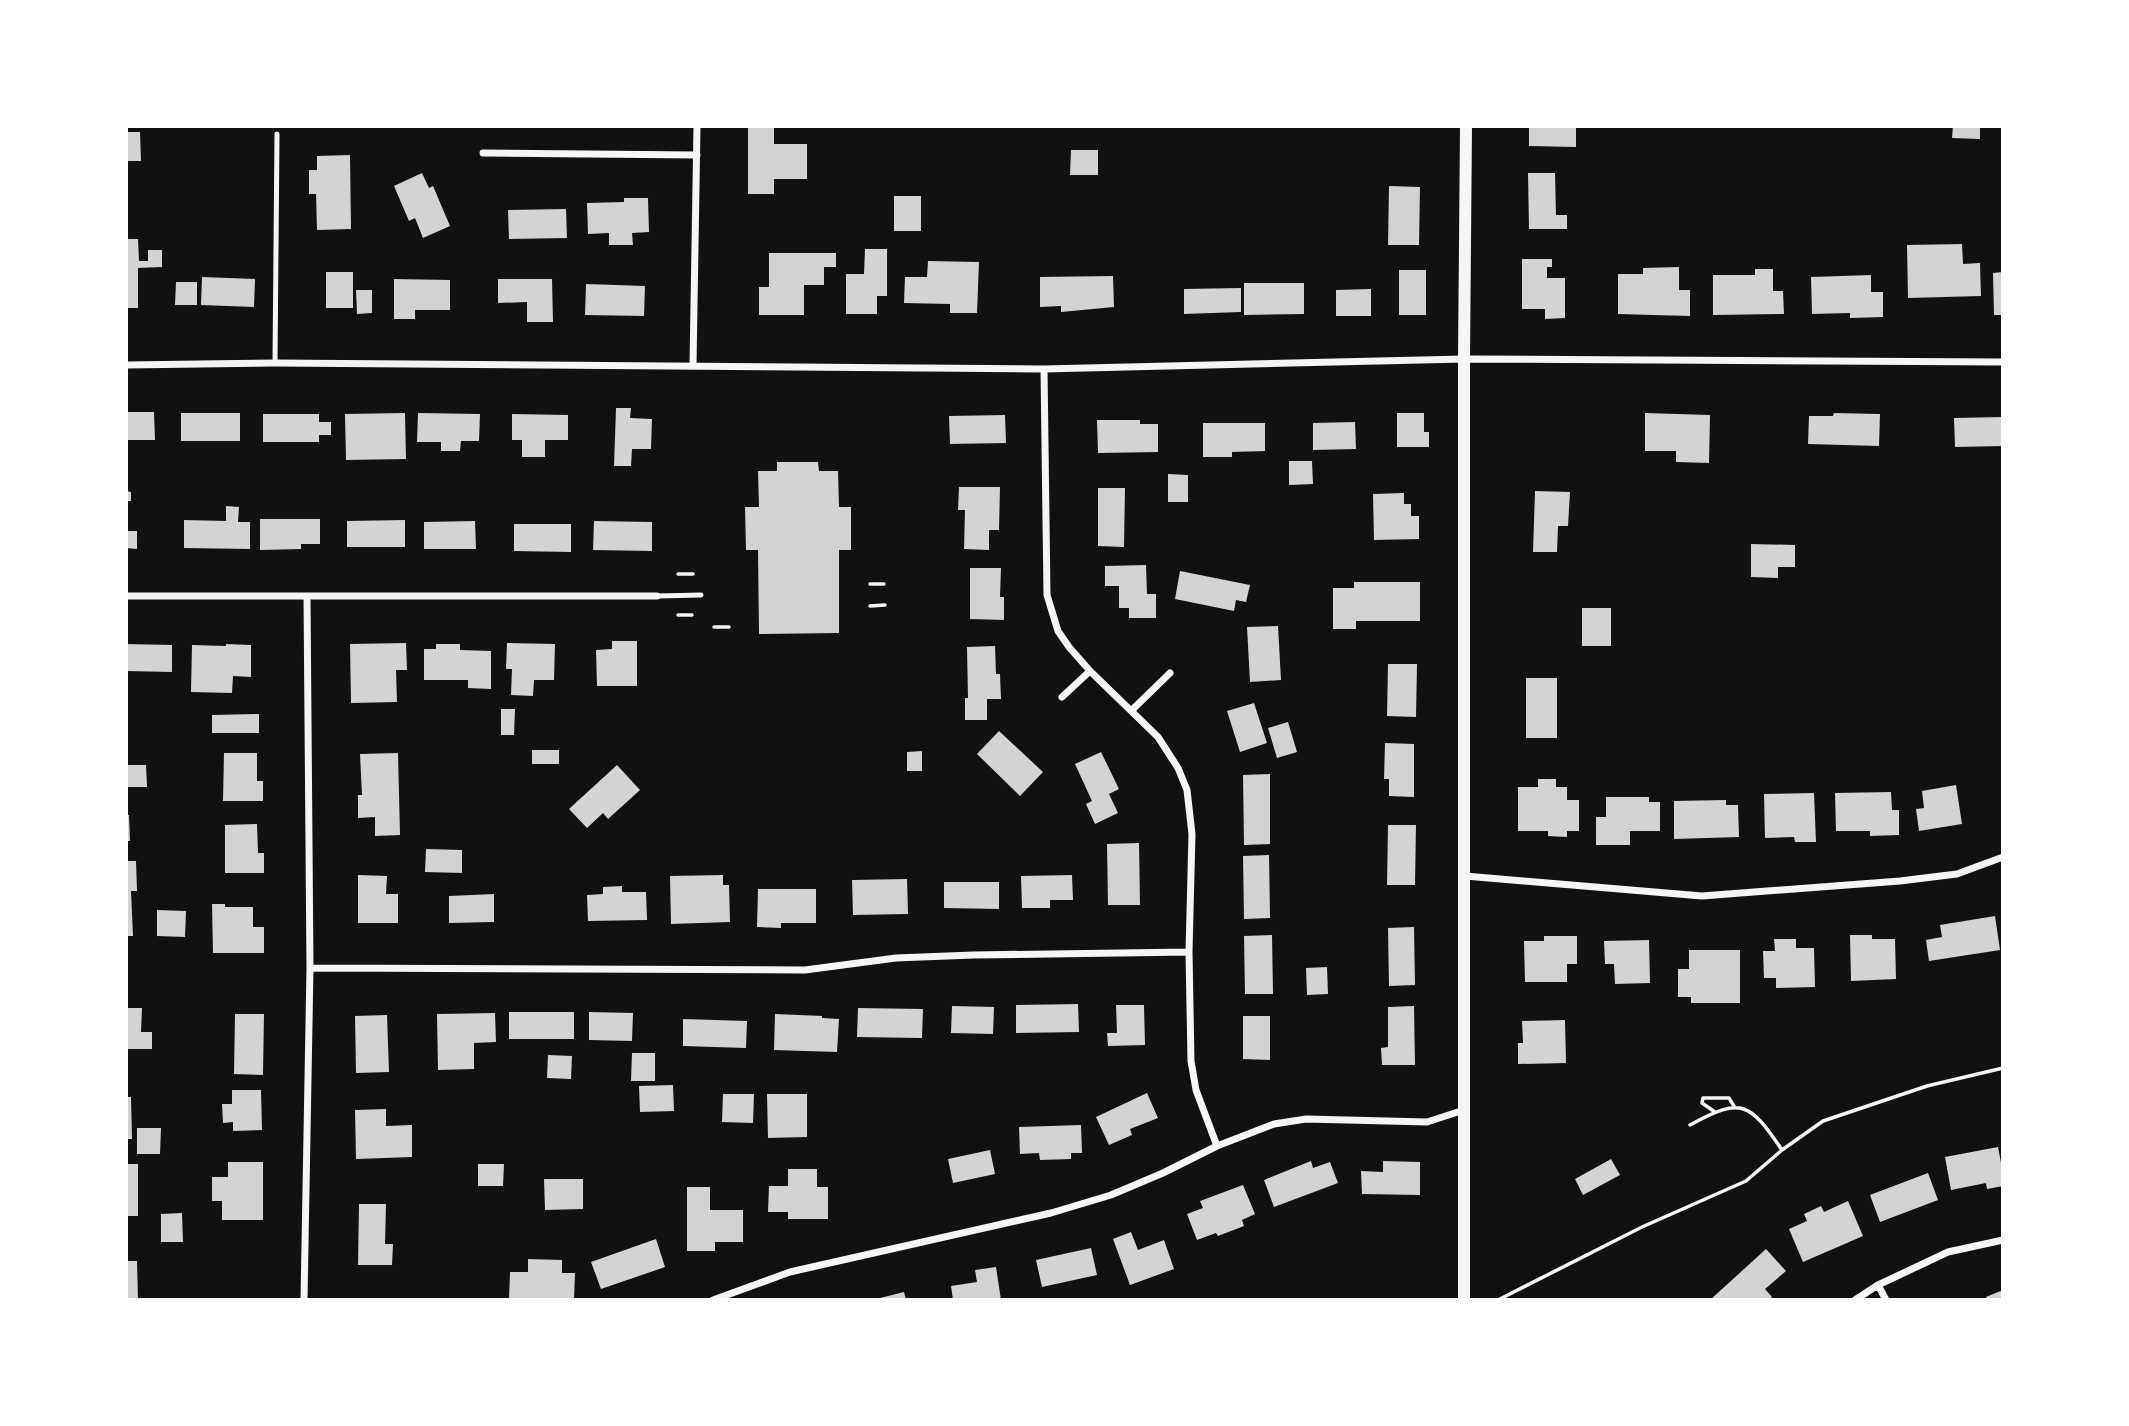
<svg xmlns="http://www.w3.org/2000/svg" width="2129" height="1426" viewBox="0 0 2129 1426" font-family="'Titillium Web',sans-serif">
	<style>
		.building { fill: #d3d3d3 }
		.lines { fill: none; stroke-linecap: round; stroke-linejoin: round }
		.path { stroke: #f5f5f5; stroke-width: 3.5 }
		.service { stroke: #f5f5f5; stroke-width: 5 }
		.minor { stroke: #f5f5f5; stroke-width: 7 }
		.tertiary { stroke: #f5f5f5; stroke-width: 12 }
	</style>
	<rect width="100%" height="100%" fill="#111"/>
	<path class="building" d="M1529 126H1576V147L1529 146Z
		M1953 126H1980V139L1952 138Z
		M748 128H774V144H807V179H774V194H748Z
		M126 132H140L141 161H126Z
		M1071 150H1098V175H1070Z
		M350 155 351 229 317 230 316 194H309V170H317V156Z
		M422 173 429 188 433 186 450 226 423 238 415 218 409 221 394 186Z
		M1528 173H1555L1556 215H1567V229H1529Z
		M1389 186 1420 187 1419 245H1388Z
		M894 196H921V231H894Z
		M624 198H648L649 232 632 233 633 245H609V233L588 234 587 203 624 202Z
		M566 209 567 238 509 239 508 210Z
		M126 239H138L139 261H148V250H162V267L138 268V308H126Z
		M1962 244 1963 264 1980 263 1981 296 1908 298 1907 245Z
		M865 249H887V296H877V314H846V274H864Z
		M769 253H836V267H824V285H804V315H759V287H769Z
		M1522 259H1552V267H1547V278H1565V318L1545 319V309H1522Z
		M928 261 979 262 977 313H950V304L904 303 905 277H927Z
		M1679 267V290H1690V316L1618 314V274H1643V268Z
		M1755 269H1773V291H1783L1784 314 1713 315V275H1755Z
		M1399 270H1426V315H1399Z
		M326 272H353V308H326Z
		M2003 272V315H1994L1993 273Z
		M1871 275V292H1883V317L1850 318V313L1812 314 1811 277Z
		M1113 276 1114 307 1061 312V306L1040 307V277Z
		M202 277 255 279 254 307 201 305Z
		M394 279 450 280V310H415V319H394Z
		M498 279H552L553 322H527V302L498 303Z
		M176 282H197V305H175Z
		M1244 283H1304V314L1244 315Z
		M586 284 645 286 644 316 585 315Z
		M1241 288V312L1184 314V289Z
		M1371 289V316H1336V290Z
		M356 290H372V313L357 314Z
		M616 408H631L630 418 652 419 651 449H632L631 466H614Z
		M126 412H154L155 440H126Z
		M181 413H240V441H181Z
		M405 413 406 459 346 460 345 414Z
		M418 413 480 414 479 441H461L460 451H441V442H417Z
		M1397 413H1424V432H1429V447H1397Z
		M1645 413 1710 415 1709 463 1676 462V451H1645Z
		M1834 413 1880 414 1879 446 1808 444 1809 416H1833Z
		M263 414H319V422H331V435H319V442H263Z
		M512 414 568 415V440H545V457H522V440H512Z
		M1005 415 1006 443 950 444 949 416Z
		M2003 417V446L1955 447 1954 418Z
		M1097 420H1140V424H1158V452L1098 453Z
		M1355 422 1356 449 1313 450V423Z
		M1203 423H1265V451L1232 452V457H1203Z
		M1289 461H1312L1313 484 1289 485Z
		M777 462H818L819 471H838L839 507H851V550H839V633L759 634 758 550H746L745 507H759L758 471H777Z
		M1168 474 1188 475V502H1168Z
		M959 487H1000L999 530H989V550L964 549 965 510H958Z
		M1098 488H1125L1124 547 1098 546Z
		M126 491 131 492V501H126Z
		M1535 491 1570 492 1568 526H1558L1557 552H1533Z
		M1404 493V504H1411V516H1419V539L1374 540 1373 494Z
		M226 506 239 507 238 522H250V549L184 548V520L226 521Z
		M260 519H320V544H301V549L260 550Z
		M405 520V547H347V521Z
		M475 521 476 549H424V522Z
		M594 521 652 522V551L593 550Z
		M514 524H571V552L514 551Z
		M126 531H137V549L126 548Z
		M1751 544 1795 545V567H1778V578L1751 577Z
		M1146 565 1147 594H1156V618H1129V608H1119V586H1105V566Z
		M970 568H1001L1000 597H1004V620L970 619Z
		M1180 571 1250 585 1246 602 1236 600 1234 611 1175 599Z
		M1354 582H1420V621H1356V629H1333V588H1354Z
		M1582 608H1611V646H1582Z
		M1278 626 1281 680 1250 682 1247 627Z
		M612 641H637V686H597L596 650 612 649Z
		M406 643 407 670H396L397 702 351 703 350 644Z
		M507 643 555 644 554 680H534L533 696 511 695 512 669H506Z
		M126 644 172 645V672L126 671Z
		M226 644 251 645V677L233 676 232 693 191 692 192 645 226 646Z
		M436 644H460V650L491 651V689L468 688V680H424V649H436Z
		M995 646 996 674H1000L1001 699H987V720H965V698H968L967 647Z
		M1388 664H1417L1416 717 1387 716Z
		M1526 678H1557V738H1526Z
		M1254 703 1267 743 1240 752 1227 711Z
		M501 709H515L514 735H501Z
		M259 714V733H212V715Z
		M1288 722 1297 752 1277 758 1268 728Z
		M999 731 1043 772 1020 796 977 754Z
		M1385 743 1414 744V797L1389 796V779H1384Z
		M532 750H559V764H532Z
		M922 751V771H907V752Z
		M1101 752 1119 789 1109 794 1118 813 1095 824 1086 804 1092 801 1075 764Z
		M224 753H257V781H263V801H223Z
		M398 753 400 835 375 836V817L358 818V795H362L360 754Z
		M126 765H146L147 787H126Z
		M617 765 640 790 608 819 603 813 587 828 569 809Z
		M1270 774V844L1244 845 1243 775Z
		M1538 779H1556V787H1567V800H1579V831H1567V837L1548 836V831H1518V787H1538Z
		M1956 785 1962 824 1919 831 1916 809 1924 808 1922 791Z
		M1891 792 1892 810H1899V835L1870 836V831H1836L1835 793Z
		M1814 793 1816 842H1795L1794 837 1765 838 1764 794Z
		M1606 797H1649V802H1660V831H1630V845H1596V817H1606Z
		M1726 800V805H1738L1739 837 1674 839V801Z
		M126 815H129L130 841H126Z
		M257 824 258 853H264V873H225V825Z
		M1388 825H1416L1415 885H1387Z
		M1139 843 1140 905H1108L1107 844Z
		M426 849 462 850V873L425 872Z
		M1269 855 1270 918 1244 919 1243 856Z
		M126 861H136L137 891H131L133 936H126Z
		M358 875 387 876 386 894H398V923H358Z
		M723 875V885H729L730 922 671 924 670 876Z
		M1072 875 1073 900H1050V908H1022L1021 876Z
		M907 879 908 914 853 915 852 880Z
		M944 882H999V909L944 908Z
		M622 886V892H646L647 920 588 921 587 895 603 894V887Z
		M758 889H816V923H781V928L757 927Z
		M494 894V922L449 923V896Z
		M212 904H225V907H253V927H264V953H213Z
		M157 910 186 911 185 937 157 936Z
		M1995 916 2000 950 1929 961 1926 940 1942 937 1940 925Z
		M1414 927 1415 985 1389 986 1388 928Z
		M1272 935 1273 994H1245L1244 936Z
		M1850 935H1872V939H1895L1896 979 1851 981Z
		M1544 936H1577V964H1567V982H1525L1524 941H1544Z
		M1774 939H1796V948H1814L1815 987 1776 988V978H1764L1763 951H1775Z
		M1649 940 1650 983 1615 984 1614 964H1605L1604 941Z
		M1689 950H1740V1003H1691V997H1678V969H1689Z
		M1327 967 1328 994 1307 995 1306 968Z
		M1078 1004 1079 1032 1016 1033V1005Z
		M1116 1005H1144L1145 1045 1108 1046 1107 1033H1117Z
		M952 1006 994 1007 993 1034 951 1033Z
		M1414 1006 1415 1065H1382L1381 1048 1388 1047V1007Z
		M126 1008H142L141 1032H152V1049H126Z
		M858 1008 923 1009 922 1038 857 1037Z
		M509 1012H574V1039H509Z
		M589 1012 633 1013 632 1041 589 1040Z
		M495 1013 496 1042 474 1043V1069L438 1070 437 1014Z
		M235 1014H264L263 1075 234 1074Z
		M775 1014 822 1016V1018L839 1019 837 1052 774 1050Z
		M387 1015 389 1072 356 1073 355 1016Z
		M1243 1016H1270V1060L1243 1059Z
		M683 1019 747 1021 746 1048 683 1046Z
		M1565 1020 1566 1063 1518 1064V1043H1523L1522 1021Z
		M632 1053H655V1081H631Z
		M548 1055 572 1056 571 1079 547 1078Z
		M673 1085 674 1111 640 1112 639 1086Z
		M232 1090H261L262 1130 233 1131V1122L223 1123 222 1104H232Z
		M1147 1093 1158 1118 1130 1129 1132 1135 1109 1145 1096 1117Z
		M723 1094H754L753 1123 722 1122Z
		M767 1094H807V1137L768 1138Z
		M126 1097H131L132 1139H126Z
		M386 1109V1126L412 1125V1157L356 1159 355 1110Z
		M1081 1125 1082 1153H1071V1159L1040 1160 1039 1153 1020 1154 1019 1127Z
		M137 1128H161L160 1154H137Z
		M1998 1147 2001 1163 2003 1162V1186L1987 1189 1986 1183 1951 1190 1945 1157Z
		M990 1150 995 1174 953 1183 948 1159Z
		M1611 1159 1620 1175 1583 1195 1575 1179Z
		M1311 1161 1313 1168 1330 1162 1338 1183 1274 1207 1264 1180Z
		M1383 1161 1420 1162V1195L1362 1194 1361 1171 1383 1172Z
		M228 1162H263V1220H222V1201H212V1177H228Z
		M126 1164H138V1216H126Z
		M478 1164H504L503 1186H478Z
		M788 1169H817V1187H828V1219H788V1212H768L769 1186H788Z
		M1928 1173 1938 1200 1880 1222 1870 1195Z
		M544 1179H583V1209L545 1210Z
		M1243 1185 1255 1214 1242 1220 1244 1226 1218 1236 1216 1233 1197 1240 1187 1214 1203 1208 1200 1201Z
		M687 1187H710V1210H743V1242H715V1251H687Z
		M1848 1201 1863 1236 1803 1262 1789 1229 1807 1221 1804 1214 1821 1206 1824 1212Z
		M359 1204H386L385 1244H393L392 1265H358Z
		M182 1213 183 1242H161V1214Z
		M1131 1232 1138 1250 1164 1240 1174 1269 1130 1285 1113 1239Z
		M656 1239 665 1267 601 1289 591 1262Z
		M1091 1248 1097 1275 1042 1287 1036 1260Z
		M1766 1249 1786 1271 1765 1289 1772 1297 1768 1300H1710Z
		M528 1259 562 1260V1273H575L574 1300H509L510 1272H528Z
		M126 1261H137L138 1300H126Z
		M996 1267 1001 1300H953L951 1286 977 1282 975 1270Z
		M2003 1290V1300H1987L1986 1297Z
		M904 1292 906 1300H876V1299Z"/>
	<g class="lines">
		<path class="path" d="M678 574H693
			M870 584H884
			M870 606 885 605
			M678 615H692
			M714 627H729
			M1715 1112 1702 1103 1703 1098H1729L1734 1106
			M1690 1125C1742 1096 1750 1103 1782 1150
			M1498 1300 1642 1227 1746 1181 1782 1150 1823 1121 1927 1086 2003 1068"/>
		<path class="service" d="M275 363 277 134
			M657 596 701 595"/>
		<path class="minor" d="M483 153 697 155
			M126 365 275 363 1044 369 1464 359 2003 362
			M693 366 697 126
			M1044 369 1047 595 1058 631 1069 647 1090 671 1158 737 1178 768 1187 790 1192 834 1189 952 1191 1061 1196 1090 1217 1146
			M126 596H657
			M1062 697 1090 671
			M1132 710 1170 673
			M1465 876 1702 896 1900 881 1957 874 2003 857
			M310 968 805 970 896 958 973 955 1189 952
			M1878 1285 1886 1300
			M304 1300 310 968 307 596
			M713 1300 790 1272 1051 1213 1111 1195 1163 1173 1217 1146 1274 1124 1306 1119 1427 1122 1464 1110
			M1855 1300 1878 1285 1948 1252 2003 1240"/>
		<path class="tertiary" d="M1464 1300V359L1466 126"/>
	</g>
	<rect width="2129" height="1426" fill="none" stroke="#ffffff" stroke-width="256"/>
</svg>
